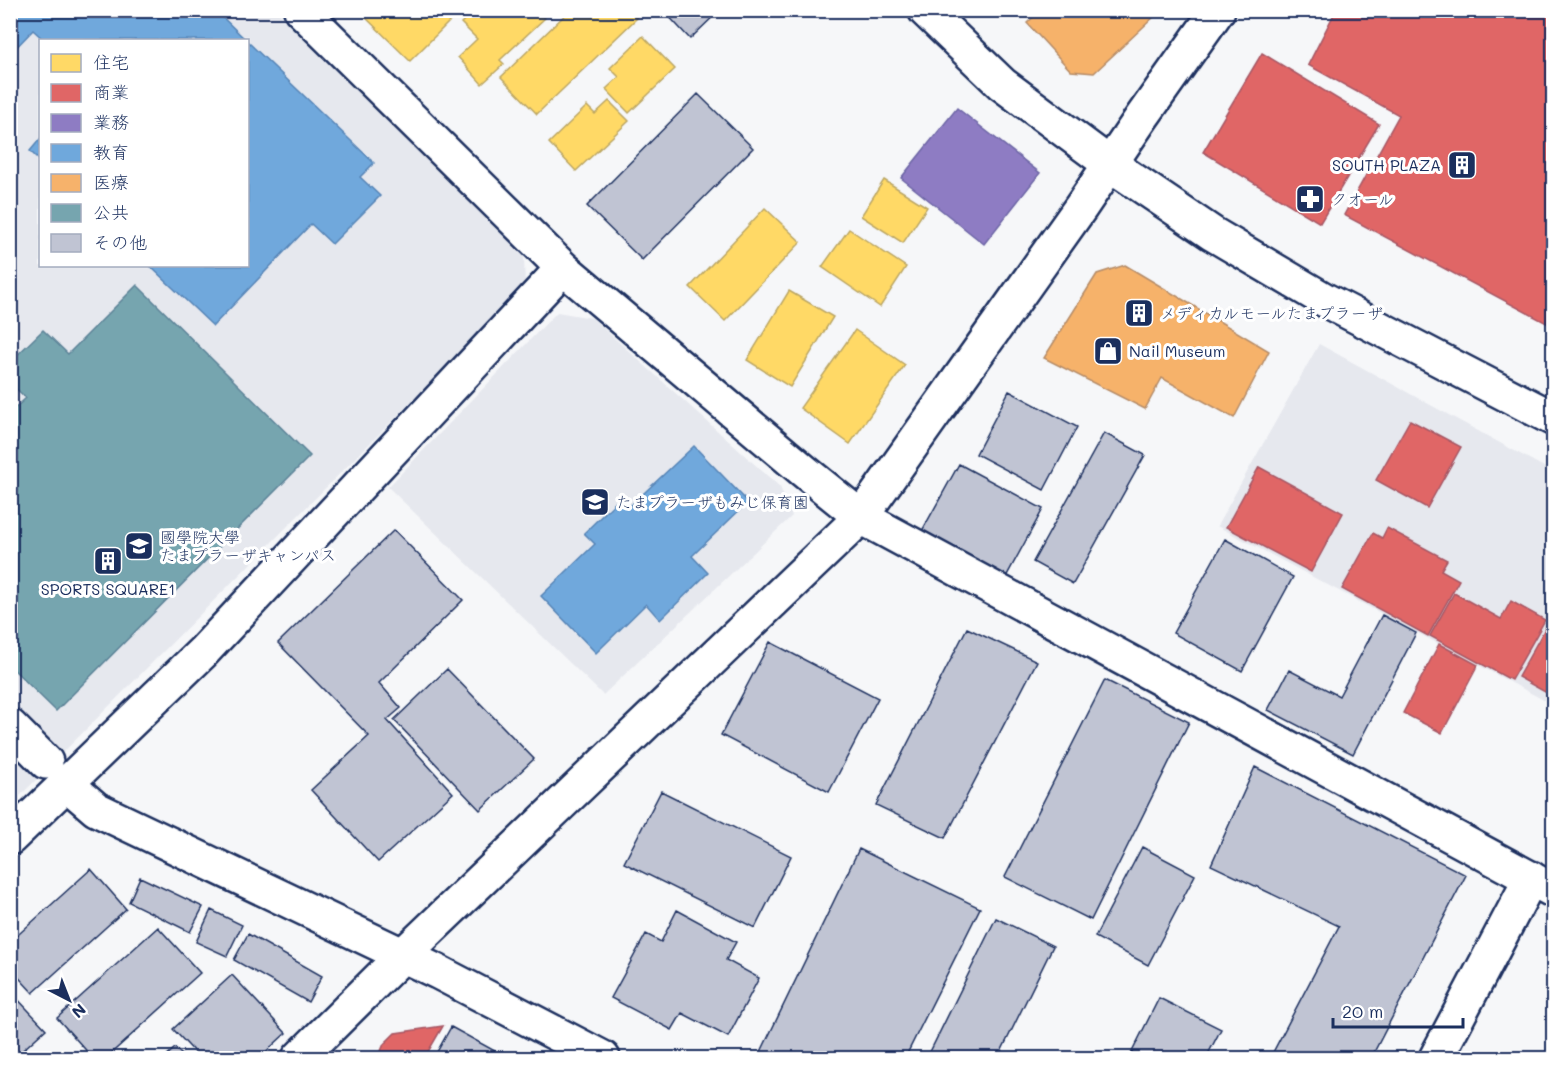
<svg xmlns="http://www.w3.org/2000/svg" width="1564" height="1069" viewBox="0 0 1564 1069" font-family="Mali,'Klee One',sans-serif">
	<style>
		.built { fill: #e6e8ee; fill-rule: evenodd }
		.homes { fill: #ffd966; stroke: #bba664; stroke-width: 1.5 }
		.shops { fill: #e06666; stroke: #a55664; stroke-width: 1.5 }
		.offices { fill: #8e7cc3; stroke: #6c65a5; stroke-width: 1.5 }
		.schools { fill: #6fa8dc; stroke: #5684b6; stroke-width: 1.5 }
		.health { fill: #f6b26b; stroke: #b48b67; stroke-width: 1.5 }
		.public { fill: #76a5af; stroke: #5b8297; stroke-width: 1.5 }
		.building { fill: #c0c4d3; stroke: #1b2f5e; stroke-width: 1.5 }
		.lines { fill: none; stroke-linecap: round; stroke-linejoin: round }
		.pedestrian-casing { stroke: #1b2f5e; stroke-width: 38 }
		.minor-casing { stroke: #1b2f5e; stroke-width: 38 }
		.tertiary-casing { stroke: #1b2f5e; stroke-width: 38 }
		.pedestrian { stroke: #fff; stroke-width: 33 }
		.minor { stroke: #fff; stroke-width: 33 }
		.tertiary { stroke: #fff; stroke-width: 33 }
		.labels { text-anchor: middle; stroke-width: 6; stroke-linejoin: round; paint-order: stroke }
		.poi-label { font-size: 16px; fill: #1b2f5e; stroke: #fff; text-anchor: start }
	</style>
	<rect width="100%" height="100%" fill="#f6f7f9"/>
	<filter id="ink" filterUnits="userSpaceOnUse"><feTurbulence type="fractalNoise" baseFrequency=".0167" numOctaves="2"/><feDisplacementMap in="SourceGraphic" scale="12" xChannelSelector="R" yChannelSelector="G"/><feConvolveMatrix kernelMatrix="1 2 1 2 8 2 1 2 1" color-interpolation-filters="sRGB"/></filter>
	<g filter="url(#ink)">
		<path class="built" d="M11 11H277L524 256 525 287 11 805ZM40 40H248V266H40Z
			M557 312 592 318 780 487 792 516 603 695 388 487Z
			M1319 344 1553 472V705L1217 526Z"/>
		<path class="homes" d="M358 10H461L410 61Z
			M475 10H537L545 18 500 60 504 64 482 84 458 57 477 39 461 23Z
			M570 10H629L637 18 537 114 501 77Z
			M643 36 675 69 629 113 606 89 619 77 610 68Z
			M609 101 629 121 576 171 549 143 587 106 595 114Z
			M884 180 927 207 903 243 861 216Z
			M765 208 801 242 725 321 690 287Z
			M849 229 906 267 880 307 822 267Z
			M789 291 833 317 790 387 747 360Z
			M855 330 905 365 850 444 800 408Z"/>
		<path class="shops" d="M1336 10H1554V327L1344 215 1399 115 1308 65Z
			M1262 53 1379 124 1320 223 1203 152Z
			M1410 420 1461 447 1427 508 1376 480Z
			M1259 467 1343 513 1311 572 1226 527Z
			M1387 528 1447 560 1441 570 1459 580 1428 636 1342 589 1373 533 1382 538Z
			M1454 593 1501 619 1511 601 1545 620 1511 680 1430 636Z
			M1552 616 1554 617V697L1518 677Z
			M1439 644 1478 665 1442 733 1403 713Z
			M443 1026 425 1057 419 1058H378L384 1044 395 1033Z"/>
		<path class="offices" d="M957 108 1040 173 984 244 901 178Z"/>
		<path class="schools" d="M10 10H215L246 40H44L33 30 10 54Z
			M248 42 374 163 360 177 380 196 332 244 311 224 213 326 150 266H248Z
			M40 139V161L30 151Z
			M694 446 748 502 692 556 708 573 660 620 646 604 596 653 541 596 595 544 584 533 619 499 628 508Z"/>
		<path class="health" d="M1041 10H1151L1155 16 1094 73 1071 71 1027 23Z
			M1125 265 1269 351 1234 418 1162 378 1145 409 1044 358 1097 274Z"/>
		<path class="public" d="M137 285 310 456 56 711 10 666V413L26 398 10 383V362L43 330 68 354Z"/>
		<path class="building" d="M663 10H720L690 39Z
			M698 94 753 148 642 260 587 206Z
			M1009 391 1077 427 1044 490 976 454Z
			M1104 433 1145 455 1073 584 1033 562Z
			M959 464 1043 509 1006 577 922 531Z
			M394 530 463 600 379 683 401 708 387 720 453 793 378 862 311 790 369 736 278 643Z
			M1225 539 1293 577 1242 671 1173 633Z
			M1382 615 1416 633 1353 754 1268 710 1289 670 1339 696Z
			M967 628 1037 661 945 838 876 805Z
			M770 642 878 698 829 792 721 735Z
			M447 669 534 759 480 810 394 720Z
			M1105 680 1189 722 1091 920 1005 877Z
			M1255 767 1466 875 1371 1058H1270L1339 926 1211 865Z
			M661 791 791 856 755 928 624 863Z
			M1142 847 1195 875 1148 965 1095 937Z
			M859 849 980 908 905 1058H758Z
			M91 869 126 909 33 993 10 968V942Z
			M140 877 203 907 190 932 129 902Z
			M211 910 242 925 227 956 196 942Z
			M677 910 736 942 726 960 759 978 728 1037 682 1013 672 1030 611 998 646 934 661 942Z
			M996 918 1053 946 998 1058H927Z
			M158 927 200 973 106 1058H93L57 1018Z
			M248 934 322 976 308 1002 234 960Z
			M232 975 286 1033 259 1058H200L173 1029Z
			M10 991 46 1029 14 1058H10Z
			M1159 998 1221 1029 1206 1058H1129Z
			M451 1027 504 1056 503 1058H444L445 1056 437 1052Z
			M175 1048 185 1058H164Z"/>
		<g class="lines">
			<g class="pedestrian-casing">
				<path id="pedestrian" d="M10 726 46 762"/>
			</g>
			<g class="minor-casing">
				<path id="minor" d="M301 10 563 268 804 471 861 517 1554 891
					M67 784 96 809 438 972 603 1058
					M10 838 203 652 563 268
					M1436 1058 1531 878"/>
			</g>
			<g class="tertiary-casing">
				<path id="tertiary" d="M925 10 1002 84 1111 165 1213 234 1325 300 1554 419
					M299 1058 402 956 861 517 1081 207 1142 117 1218 10"/>
			</g>
			<use href="#pedestrian" class="pedestrian"/>
			<use href="#minor" class="minor"/>
			<use href="#tertiary" class="tertiary"/>
		</g>
	</g>
	<defs>
		<g id="building-square" transform="scale(1.5)"><rect x="-9" y="-9" width="18" height="18" rx="4" fill="#1b2f5e" stroke="#fff"/><path d="M-4-6H4V6H1V3H-1V6H-4ZM-2.5-4.3h1.7v1.8h-1.7ZM.8-4.3h1.7v1.8H.8ZM-2.5-1h1.7V.8h-1.7ZM.8-1h1.7V.8H.8Z" fill="#fff"/></g>
		<g id="pharmacy-square" transform="scale(1.5)"><rect x="-9" y="-9" width="18" height="18" rx="4" fill="#1b2f5e" stroke="#fff"/><path d="M-2-6h4v4h4v4h-4v4h-4v-4h-4v-4h4Z" fill="#fff"/></g>
		<g id="shop-square" transform="scale(1.5)"><rect x="-9" y="-9" width="18" height="18" rx="4" fill="#1b2f5e" stroke="#fff"/><path d="M-5-2.5h2.3a2.7 3.5 0 0 1 5.4 0H5L5.5 6h-11ZM-1.5-2.5h3a1.5 2.3 0 0 0-3 0Z" fill="#fff"/></g>
		<g id="school-square" transform="scale(1.5)"><rect x="-9" y="-9" width="18" height="18" rx="4" fill="#1b2f5e" stroke="#fff"/><path d="M0-5L7-2L0 1L-7-2ZM-4 1L0 2.5L4 1V4Q0 6-4 4Z" fill="#fff"/></g>
		<g id="university-square" transform="scale(1.5)"><rect x="-9" y="-9" width="18" height="18" rx="4" fill="#1b2f5e" stroke="#fff"/><path d="M0-5L7-2L0 1L-7-2ZM-4 1L0 2.5L4 1V4Q0 6-4 4Z" fill="#fff"/></g>
	</defs>
	<g fill-rule="evenodd">
		<use href="#building-square" x="1462" y="165"/>
		<use href="#pharmacy-square" x="1310" y="199"/>
		<use href="#building-square" x="1139" y="313"/>
		<use href="#shop-square" x="1108" y="351"/>
		<use href="#school-square" x="595" y="502"/>
		<use href="#university-square" x="139" y="546"/>
		<use href="#building-square" x="108" y="561"/>
	</g>
	<g class="labels">
		<g class="poi-label">
			<text x="1441" y="171" text-anchor="end">SOUTH PLAZA</text>
			<text x="1331" y="205">クオール</text>
			<text x="1160" y="319">メディカルモールたまプラーザ</text>
			<text x="1129" y="357">Nail Museum</text>
			<text x="616" y="508">たまプラーザもみじ保育園</text>
			<text x="160" y="543">國學院大學<tspan x="160" dy="18">たまプラーザキャンパス</tspan></text>
			<text x="108" y="595" text-anchor="middle">SPORTS SQUARE1</text>
		</g>
	</g>
	<rect width="1564" height="1069" fill="none" stroke="#fff" stroke-width="36"/>
	<rect x="18" y="18" width="1528" height="1033" fill="none" stroke="#1b2f5e" stroke-width="2" filter="url(#ink)"/>
	<rect x="39" y="39" width="210" height="228" fill="#ffffff" stroke="#a4acbf" stroke-width="1.5"/>
	<rect x="51" y="54" width="30" height="18" fill="#ffd966" stroke="#a4acbf" stroke-width="1.5"/>
	<text x="93" y="69" font-size="18" fill="#1b2f5e">住宅</text>
	<rect x="51" y="84" width="30" height="18" fill="#e06666" stroke="#a4acbf" stroke-width="1.5"/>
	<text x="93" y="99" font-size="18" fill="#1b2f5e">商業</text>
	<rect x="51" y="114" width="30" height="18" fill="#8e7cc3" stroke="#a4acbf" stroke-width="1.5"/>
	<text x="93" y="129" font-size="18" fill="#1b2f5e">業務</text>
	<rect x="51" y="144" width="30" height="18" fill="#6fa8dc" stroke="#a4acbf" stroke-width="1.5"/>
	<text x="93" y="159" font-size="18" fill="#1b2f5e">教育</text>
	<rect x="51" y="174" width="30" height="18" fill="#f6b26b" stroke="#a4acbf" stroke-width="1.5"/>
	<text x="93" y="189" font-size="18" fill="#1b2f5e">医療</text>
	<rect x="51" y="204" width="30" height="18" fill="#76a5af" stroke="#a4acbf" stroke-width="1.5"/>
	<text x="93" y="219" font-size="18" fill="#1b2f5e">公共</text>
	<rect x="51" y="234" width="30" height="18" fill="#c0c4d3" stroke="#a4acbf" stroke-width="1.5"/>
	<text x="93" y="249" font-size="18" fill="#1b2f5e">その他</text>
	<g transform="translate(69 1000) rotate(138)" stroke="#ffffff" stroke-width="4.5" paint-order="stroke">
	<path d="M0-4.5L10 22L0 15L-10 22Z" fill="#1b2f5e"/>
	<text y="-9" font-size="16" font-weight="bold" text-anchor="middle" fill="#1b2f5e">N</text>
	</g>
	<path d="M1333 1018v9h130v-9" fill="none" stroke="#1b2f5e" stroke-width="3"/>
	<text x="1342" y="1018" font-size="18" fill="#1b2f5e" stroke="#ffffff" stroke-width="4.5" paint-order="stroke">20 m</text>
</svg>
